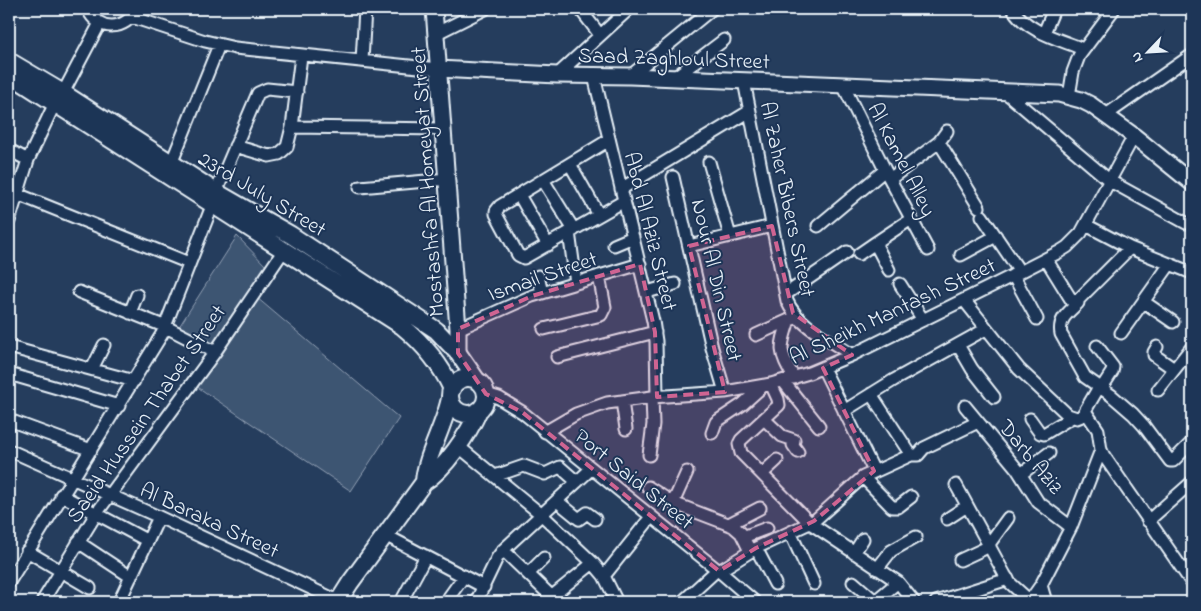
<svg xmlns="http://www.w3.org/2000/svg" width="1201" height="611" viewBox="0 0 1201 611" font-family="'Indie Flower',sans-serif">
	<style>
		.green { fill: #3e5472; stroke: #93a2b5 }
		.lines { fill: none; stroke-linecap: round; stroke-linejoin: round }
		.minor-casing { stroke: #e8f1f8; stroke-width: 15 }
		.tertiary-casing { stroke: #e8f1f8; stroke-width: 19 }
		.secondary-casing { stroke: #e8f1f8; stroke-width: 20 }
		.minor { stroke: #1d3557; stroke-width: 11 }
		.tertiary { stroke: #1d3557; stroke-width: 15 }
		.secondary { stroke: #1d3557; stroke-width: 16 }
		.marked { fill: #cf6492; fill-opacity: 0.2; stroke: #cf6492; stroke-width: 4; stroke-dasharray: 10 6; stroke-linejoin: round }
		.labels { text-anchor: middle; stroke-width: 4; stroke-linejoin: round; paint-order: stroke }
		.street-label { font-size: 22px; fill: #e8f1f8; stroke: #1d3557 }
	</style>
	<rect width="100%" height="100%" fill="#253d5d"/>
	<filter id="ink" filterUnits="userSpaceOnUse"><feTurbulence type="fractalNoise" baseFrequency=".02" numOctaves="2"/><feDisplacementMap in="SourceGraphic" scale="10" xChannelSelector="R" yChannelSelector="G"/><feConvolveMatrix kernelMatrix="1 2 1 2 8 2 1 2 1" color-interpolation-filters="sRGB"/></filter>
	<g filter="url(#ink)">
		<path class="green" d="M237 236 268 268 213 348 177 330Z
			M256 297 399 418 351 491 196 386Z"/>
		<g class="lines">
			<g class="minor-casing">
				<path id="minor" d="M88 9C97 32 127 31 136 9
					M580 9 600 35
					M1013 9C1027 32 1059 39 1083 49
					M132 17 205 41 235 48 438 69
					M1044 33 1054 9
					M435 34 485 9
					M362 61 365 9
					M557 75 629 9
					M594 76 653 321 656 341 657 397
					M630 76 712 9
					M674 78 724 40
					M744 81 787 301C797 325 830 340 852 355
					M843 85 885 170 928 250
					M1004 91 1110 181 1186 223
					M63 93 100 23
					M1069 96 1073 72 1079 56 1114 9
					M1106 115 1192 55
					M292 127 443 129
					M609 140 500 206 496 211V214L518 255 524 258 624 201
					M939 142 979 207
					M235 146 269 156 279 154 287 147 292 127 301 56
					M9 150 28 160
					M709 162 730 236
					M171 164 219 45
					M570 164 599 215
					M673 177 712 348 725 392
					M890 179 939 142 947 131
					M543 180 574 230
					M360 187 448 179
					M621 189 750 111
					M216 192 258 93 267 89 297 92
					M17 194 189 263
					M519 195 548 245
					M982 216 1020 272
					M9 221 28 160 55 103
					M1086 225 1130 248 1192 273
					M818 226 885 170
					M569 232 576 283
					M614 245 633 237
					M689 246 772 226
					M859 254 875 243
					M961 255 996 236
					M1046 259 1072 301 1075 303 1130 248
					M889 270 875 243 911 219
					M1013 275 1037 319
					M538 276 542 293
					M900 284 923 320
					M79 292 166 327 215 352
					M647 292 675 284
					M786 294 847 252
					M964 300 1019 369 1068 415 1077 418 1082 416 1099 387
					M1144 302 1173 322
					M1078 303C1068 313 1058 319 1061 334L1085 377 1111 395 1133 414 1144 426 1170 461H1173L1192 442
					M130 313 137 295
					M458 329 532 296 640 264
					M544 329 601 315 605 307 599 276
					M1121 333 1170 264
					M756 335 789 320
					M958 345 972 369 994 397
					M1097 346 1113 367 1112 372 1101 389
					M9 347 134 381
					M1157 347 1154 352V355L1174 369
					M557 357 655 332
					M823 368 874 471
					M92 369 104 345
					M9 374 119 406
					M794 378C779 351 779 350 789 320L797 318
					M783 381 819 426
					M771 384 778 399 779 405 741 440 739 444 741 453 810 523 898 582 914 602
					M1158 390 1192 347
					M486 394 499 398 522 412 719 571 755 602
					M871 394 911 455
					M622 401 626 429
					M965 406 1017 469 1038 502 1071 527
					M844 411 894 380 986 329
					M1085 411 1098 430 1101 450 1104 456 1192 583
					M764 419 782 436 794 440 793 445 798 452
					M1030 419 1040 433 1044 434 1072 417
					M9 420 91 450
					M545 432 576 414 607 403 652 397 725 392 771 384 809 373 852 355 1020 272 1059 252 1067 247 1081 233 1134 136
					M712 433 716 422 743 404 763 386
					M458 446 542 515 593 563 604 576 617 602
					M9 450 159 517 338 601
					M649 455 653 424 652 397
					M762 474 777 460
					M1021 474 1049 453
					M495 476 524 466 545 474 560 467 577 482
					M863 477 892 507H898L911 497
					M956 485 1005 575 1010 583 1030 601
					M648 487 673 503 733 526 741 533 750 551
					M61 495 148 541
					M557 501 579 519 587 513 595 519
					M673 503 687 472
					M947 519 967 506
					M1148 521 1192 482
					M729 524 760 508
					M790 532 814 584
					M385 535 484 587
					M743 537 767 528
					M78 542 131 577
					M989 544 1008 518
					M756 548 775 584
					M503 550 552 597
					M27 551 90 588
					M854 553 863 539
					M960 560 990 546
					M877 569 891 551 916 537
					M719 571 756 548 814 521 863 477 911 455H918L924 448 978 422
					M528 574 544 558
					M604 576 651 517
					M9 582 162 334 212 206
					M853 582 875 601
					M1041 585 1046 602
					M449 597 464 576
					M42 602 96 514 215 352 284 250
					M119 602 159 517
					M401 602 426 556
					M476 602 497 558 503 550 591 469
					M545 602 593 563
					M682 602 717 570
					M874 602 898 582
					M936 602 1008 579
					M1029 602 1041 585 1071 527 1101 450"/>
			</g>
			<g class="tertiary-casing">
				<path id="tertiary" d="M434 9 458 329V353
					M438 69 557 75 630 76 1059 94 1081 100 1091 105 1134 136 1192 183"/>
			</g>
			<g class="secondary-casing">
				<path id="secondary" d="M9 61 63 93 216 192 291 235 436 330 458 353 478 382
					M9 74 402 326C424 344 440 363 452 389
					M450 396a18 18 0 1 1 36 0a18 18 0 1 1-36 0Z
					M424 482C425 458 445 425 450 398
					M338 602 350 583 424 482C445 469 469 433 479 410"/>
			</g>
			<use href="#minor" class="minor"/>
			<use href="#tertiary" class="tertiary"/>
			<use href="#secondary" class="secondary"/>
		</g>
	</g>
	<path class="marked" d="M772 226 793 313 852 355 823 368 874 471 814 521 756 548 719 571 522 412 486 394 458 353V329L532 296 640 264 655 332 657 397 725 392 689 246Z"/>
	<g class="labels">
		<g class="street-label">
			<text transform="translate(674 57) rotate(2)" y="8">Saad Zaghloul Street</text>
			<text transform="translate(903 159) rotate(63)" y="8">Al Kamel Alley</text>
			<text transform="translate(426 182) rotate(-94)" y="8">Mostashfa Al Homeyat Street</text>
			<text transform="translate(263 193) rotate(31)" y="8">23rd July Street</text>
			<text transform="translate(789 199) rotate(78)" y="8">Al Zaher Bibers Street</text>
			<text transform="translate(652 231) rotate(76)" y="8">Abd Al Aziz Street</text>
			<text transform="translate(542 275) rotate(-19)" y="8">Ismail Street</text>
			<text transform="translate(718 280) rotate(77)" y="8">Nour Al Din Street</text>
			<text transform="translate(892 310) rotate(-25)" y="8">Al Sheikh Mantash Street</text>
			<text transform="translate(145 413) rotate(-55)" y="8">Saeid Hussein Thabet Street</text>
			<text transform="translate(1032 456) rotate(51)" y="8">Darb Aziz</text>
			<text transform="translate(635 478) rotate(39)" y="8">Port Said Street</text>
			<text transform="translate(210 519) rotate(25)" y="8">Al Baraka Street</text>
		</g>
	</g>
	<rect width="1201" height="611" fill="none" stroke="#1d3557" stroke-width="30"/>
	<rect x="15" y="15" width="1171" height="581" fill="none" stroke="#e8f1f8" stroke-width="2" filter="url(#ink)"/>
	<g transform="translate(1148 52) rotate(245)" stroke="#1d3557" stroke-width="4" paint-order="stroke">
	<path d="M0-4L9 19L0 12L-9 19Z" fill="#e8f1f8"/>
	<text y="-8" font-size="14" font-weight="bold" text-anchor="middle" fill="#e8f1f8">N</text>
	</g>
</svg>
